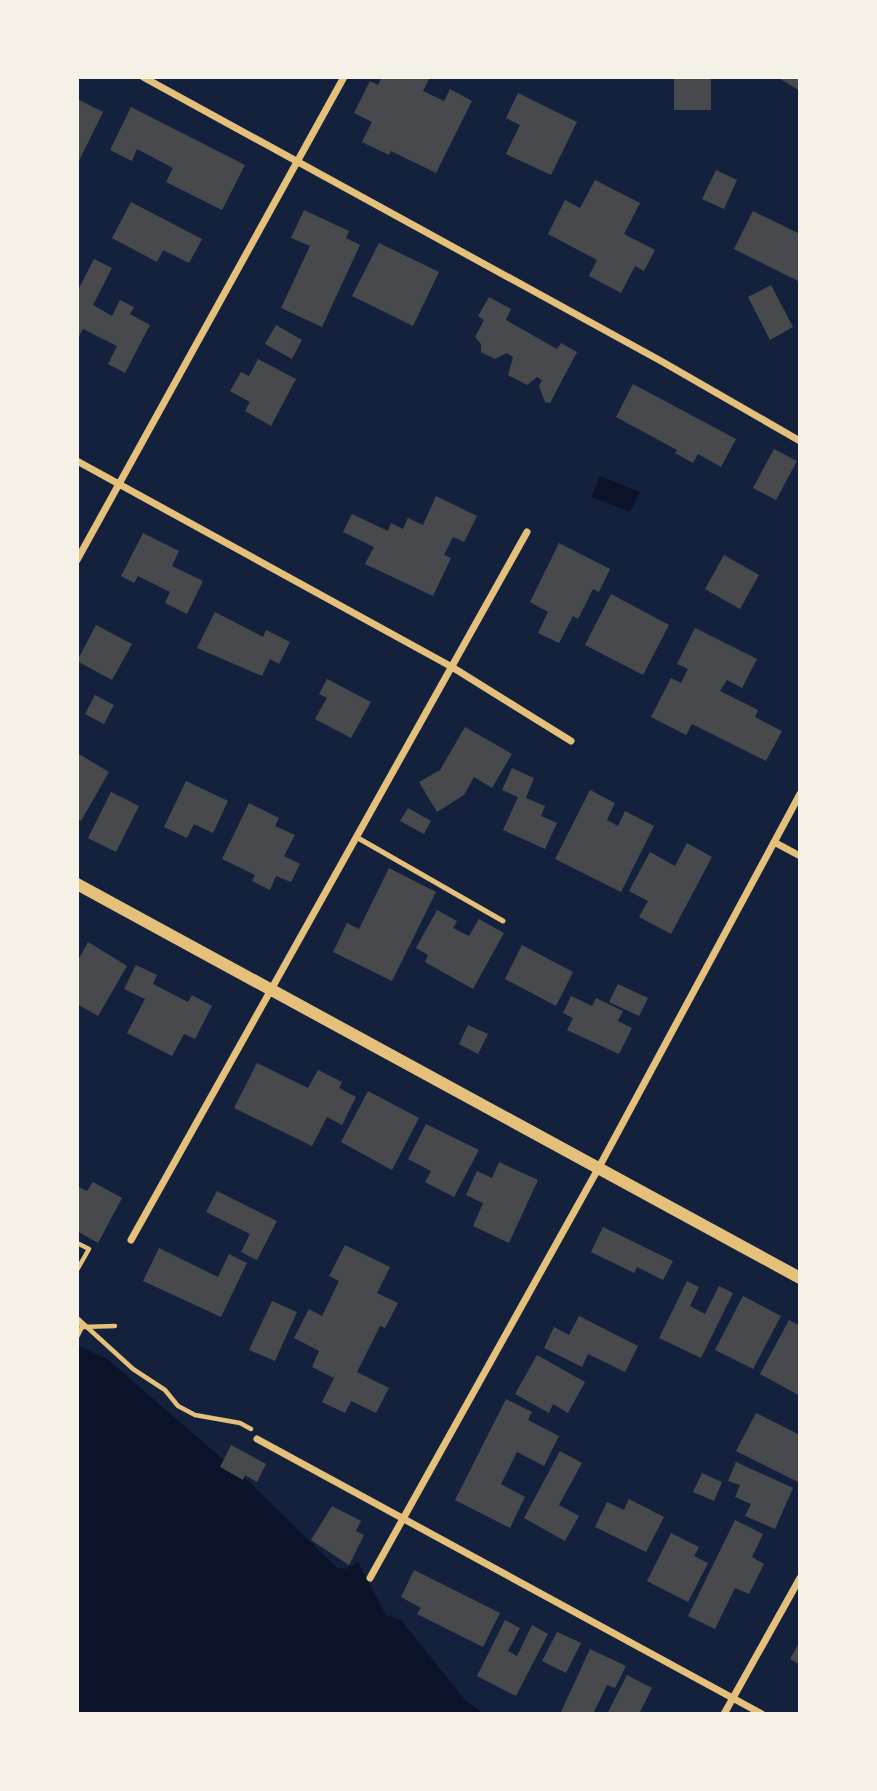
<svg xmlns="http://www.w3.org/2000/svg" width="877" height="1791" viewBox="0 0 877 1791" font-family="'Fira Sans',sans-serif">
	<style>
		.water { fill: #0b132b }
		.building { fill: #48494c }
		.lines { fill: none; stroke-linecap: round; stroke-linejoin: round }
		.path { stroke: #e5c07b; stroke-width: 4.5 }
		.service { stroke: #e5c07b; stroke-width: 5 }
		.minor { stroke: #e5c07b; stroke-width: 7 }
		.tertiary { stroke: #e5c07b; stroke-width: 12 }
	</style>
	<rect width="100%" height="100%" fill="#14213d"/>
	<path class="water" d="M600 476 640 492 630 512 591 497Z
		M77 1345 107 1359 247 1480 337 1568 346 1569 358 1562 386 1615 401 1620 465 1700 484 1714H77Z"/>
	<path class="building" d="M382 77H430L423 91 444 101 450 89 472 101 436 173 391 151 389 155 362 142 372 122 354 113 370 81 378 85Z
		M674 77H711V110H674Z
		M777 77H800V91Z
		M518 93 577 122 551 175 506 154 520 125 506 118Z
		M77 99 103 112 77 165Z
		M131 107 245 165 222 210 166 182 173 168 137 149 132 161 110 150Z
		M716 170 737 180 724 209 702 199Z
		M595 180 640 203 624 234 655 250 644 271 635 266 621 293 589 276 597 260 548 234 565 200 580 208Z
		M131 202 202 239 189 263 163 250 157 262 112 238Z
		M304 210 349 231 346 238 360 245 322 327 281 308 310 246 291 238Z
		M753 211 800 234V282L734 249Z
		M379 243 439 272 413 326 352 296Z
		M94 259 112 268 93 305 112 316 120 300 134 307 130 314 150 325 125 373 108 364 117 346 83 329 77 340V292Z
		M771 285 793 327 770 340 748 297Z
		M489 297 511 309 506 320 557 349 561 343 577 352 550 403 545 402 539 386 542 380 537 377 527 385 508 375 513 357 507 353 495 359 481 352V344L475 337 484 320 478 316Z
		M276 325 302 340 292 359 265 344Z
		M258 359 296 379 271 426 245 411 250 402 230 391 241 372 249 376Z
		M633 384 736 439 721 467 698 454 693 463 675 453 677 450 616 417Z
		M774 449 797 461 776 500 753 488Z
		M436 496 477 516 464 542 453 537 444 555 451 558 433 596 365 564 374 547 343 532 352 514 388 531 391 523 403 529 408 518 423 525Z
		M143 533 179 551 172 566 203 581 187 614 165 603 170 592 138 576 134 583 121 576Z
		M559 543 610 569 599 592 593 589 578 619 573 616 559 643 538 633 548 612 530 602Z
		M724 555 759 575 740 609 705 589Z
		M611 594 669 625 643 675 585 645Z
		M215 612 263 637 266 630 290 642 279 664 270 659 262 676 197 648Z
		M96 625 132 644 112 680 77 661Z
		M695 628 757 659 742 688 727 680 720 691 758 710 755 717 782 731 766 761 692 724 686 735 651 717 671 678 681 683 688 669 677 664Z
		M327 679 371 702 351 738 315 719 327 698 319 694Z
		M95 695 114 705 104 724 85 714Z
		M465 727 512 754 492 788 474 777 464 795 437 812 419 782 440 770Z
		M79 754 109 772 81 821 77 819Z
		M512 768 534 778 526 798 545 806 541 816 557 823 545 849 503 830 518 797 502 790Z
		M186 781 228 801 213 833 194 824 187 838 164 827Z
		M590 790 615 803 607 820 618 826 625 811 654 826 621 892 555 859Z
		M111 792 139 806 116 852 88 838Z
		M249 803 279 818 275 826 295 835 284 856 300 864 291 882 276 876 270 890 252 881 255 875 222 859Z
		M408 808 431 821 424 834 400 821Z
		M687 843 712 857 671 934 639 917 648 901 629 891 650 852 675 866Z
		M389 868 436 892 392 981 333 952 347 923 359 929Z
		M437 910 457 921 453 928 469 936 479 919 504 933 473 989 425 962 428 955 416 948Z
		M88 942 127 966 98 1016 77 1004V962Z
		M522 945 573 972 556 1006 505 979Z
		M136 965 157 975 153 984 188 1002 192 995 212 1006 195 1039 184 1034 172 1056 127 1033 145 999 124 989Z
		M618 984 648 998 639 1016 609 1002Z
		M571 996 592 1006 596 998 623 1011 618 1021 632 1028 619 1054 567 1030 573 1018 563 1013Z
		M468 1025 488 1034 478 1054 459 1044Z
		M257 1063 308 1088 318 1070 342 1082 339 1088 356 1097 342 1125 327 1117 312 1146 234 1108Z
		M368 1091 419 1118 392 1170 341 1142Z
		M426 1124 479 1150 454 1197 425 1182 431 1171 408 1159Z
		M499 1162 538 1180 509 1243 473 1226 483 1203 466 1195 477 1171 492 1178Z
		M93 1182 122 1198 98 1243 77 1231V1186L87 1191Z
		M217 1191 277 1221 257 1260 241 1252 250 1234 206 1212Z
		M603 1227 673 1261 663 1280 637 1267 634 1273 591 1252Z
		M345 1245 390 1267 377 1293 398 1303 385 1328 380 1326 357 1372 389 1388 376 1413 351 1401 345 1413 322 1402 334 1378 312 1367 319 1351 294 1338 309 1309 322 1316 339 1281 329 1276Z
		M159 1248 218 1277 229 1254 247 1263 221 1317 143 1281Z
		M687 1281 699 1287 690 1306 705 1314 719 1286 733 1293 701 1358 659 1338Z
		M743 1296 781 1316 753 1369 715 1350Z
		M272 1301 297 1312 275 1361 249 1350Z
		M579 1316 638 1346 625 1372 588 1354 582 1367 544 1348 554 1327 569 1335Z
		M789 1320 800 1326V1396L760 1374Z
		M537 1355 585 1382 568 1413 553 1404 549 1413 515 1394Z
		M506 1399 532 1412 528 1420 559 1436 544 1466 517 1452 501 1484 525 1497 510 1528 455 1500Z
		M756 1413 800 1435V1483L736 1451Z
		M231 1445 266 1464 257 1482 245 1475 243 1480 220 1467Z
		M560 1451 582 1463 559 1505 579 1516 565 1541 524 1518Z
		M736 1462 793 1488 775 1529 745 1516 751 1504 735 1497 740 1485 728 1481Z
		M702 1473 722 1482 714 1501 693 1492Z
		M629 1499 664 1517 646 1552 595 1527 607 1502 624 1510Z
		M332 1506 361 1521 356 1531 364 1535 349 1565 311 1540Z
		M735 1520 763 1534 752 1557 764 1564 749 1594 735 1588 715 1629 688 1616Z
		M671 1533 699 1547 694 1556 708 1563 688 1602 647 1581Z
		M414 1570 500 1613 483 1647 417 1614 421 1608 401 1597Z
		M505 1620 520 1628 508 1651 517 1656 532 1625 548 1634 516 1696 477 1676Z
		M557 1632 581 1643 566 1673 542 1661Z
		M800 1641V1665L790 1659Z
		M590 1649 626 1666 615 1688 607 1685 593 1714H560Z
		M627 1675 652 1688 639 1714H607Z"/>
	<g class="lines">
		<path class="path" d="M77 1243 89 1249 77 1270
			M77 1318 133 1369 165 1390 178 1406 195 1415 240 1423 251 1429
			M79 1321 82 1327 115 1326
			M77 1337 82 1327"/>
		<path class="service" d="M358 838 503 921"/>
		<path class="minor" d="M143 77 661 361 800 441
			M77 461 452 667 571 741
			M77 560 344 77
			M774 842 800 856
			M131 1240 527 532
			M257 1439 762 1714
			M370 1578 598 1169 800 794
			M724 1714 800 1578"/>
		<path class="tertiary" d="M77 884 800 1278"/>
	</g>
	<rect width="877" height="1791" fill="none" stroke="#f6f1e7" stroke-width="158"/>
</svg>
